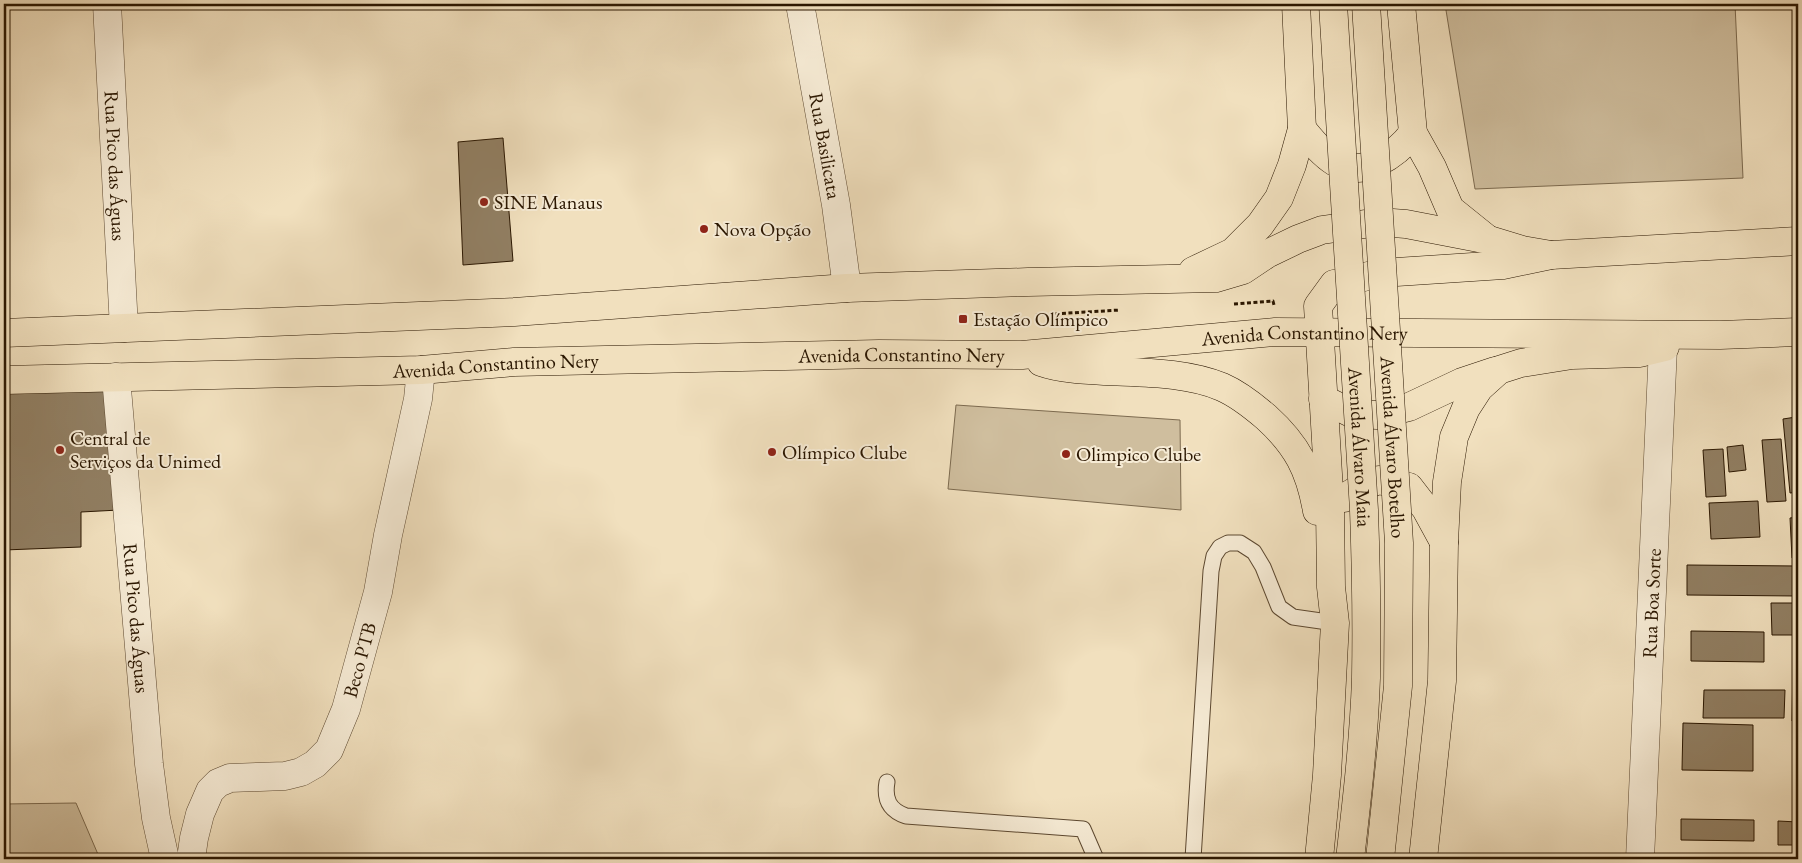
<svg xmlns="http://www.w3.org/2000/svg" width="1802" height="863" viewBox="0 0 1802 863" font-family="'EB Garamond',serif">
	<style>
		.green { fill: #cfbe9e; stroke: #7c6a4f }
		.building { fill: #917f63; stroke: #2a1600 }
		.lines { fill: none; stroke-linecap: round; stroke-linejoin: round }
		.service-casing { stroke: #5c4830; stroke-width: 17 }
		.minor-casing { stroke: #5c4830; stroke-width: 29 }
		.trunk-casing { stroke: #2a1600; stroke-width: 29 }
		.path { stroke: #2a1600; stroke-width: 3; stroke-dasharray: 4 2.5; stroke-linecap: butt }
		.service { stroke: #f6ebd5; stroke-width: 15 }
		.minor { stroke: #f6ebd5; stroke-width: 28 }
		.trunk { stroke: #f1e0be; stroke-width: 28 }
		.primary-bridge-casing { stroke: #2a1600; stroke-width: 29; stroke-linecap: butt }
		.primary-bridge { stroke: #f1e0be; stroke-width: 28 }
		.poi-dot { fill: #8f2418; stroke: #f6ebd5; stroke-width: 2 }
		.labels { text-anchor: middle; stroke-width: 4; stroke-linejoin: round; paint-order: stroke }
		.street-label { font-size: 20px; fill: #2a1600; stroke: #f6ebd5 }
		.poi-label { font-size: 20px; fill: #2a1600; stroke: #f6ebd5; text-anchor: start }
	</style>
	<rect width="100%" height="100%" fill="#f1e0be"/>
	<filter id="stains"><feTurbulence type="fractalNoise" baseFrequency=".004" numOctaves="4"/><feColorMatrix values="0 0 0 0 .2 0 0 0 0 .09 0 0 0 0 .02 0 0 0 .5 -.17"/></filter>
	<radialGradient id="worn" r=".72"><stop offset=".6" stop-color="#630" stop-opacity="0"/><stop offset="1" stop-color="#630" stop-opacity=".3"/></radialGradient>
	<path class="green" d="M1445 4H1735L1743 178 1475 189Z
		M956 405 1180 420 1181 510 948 489Z
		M76 803 100 859H4V804Z"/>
	<path class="building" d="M503 138 513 261 463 265 458 142Z
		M113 385 119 510 81 512V547L4 550V390Z
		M1796 417 1798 439V492L1790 493 1783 419Z
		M1781 439 1786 501 1767 502 1762 440Z
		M1743 445 1746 470 1729 472 1727 447Z
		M1723 449 1726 496 1706 497 1703 450Z
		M1758 501 1760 537 1711 539 1709 503Z
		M1798 517V558H1792L1790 518Z
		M1687 565 1797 566V596L1687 595Z
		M1771 603H1798V635H1772Z
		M1691 631 1764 632V662L1691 661Z
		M1793 664 1798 665V721H1792Z
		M1704 690H1785L1784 718H1703Z
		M1683 723 1753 725V771L1682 770Z
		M1681 819 1754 820V841L1681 840Z
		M1778 821 1798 822V845H1778Z"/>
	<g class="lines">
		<g class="service-casing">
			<path id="service" d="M887 782C884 799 889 810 906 816L1083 829 1096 859
				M1193 859 1211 571 1214 556 1220 547 1228 543H1240L1254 552 1263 567 1279 607 1293 617 1335 623"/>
		</g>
		<g class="minor-casing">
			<g id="minor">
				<path id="s1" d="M107 4 124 328"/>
				<path id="s2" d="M800 4 836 205 847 288"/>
				<path id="s3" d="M116 377 149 764 156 818 165 859"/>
				<path id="s4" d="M191 859 194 838 200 814 210 791 218 783 230 778 285 776 301 772 315 764 329 750 346 709 378 592 388 535 418 399 421 370"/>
				<path id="s5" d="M1640 859 1663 347"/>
			</g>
		</g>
		<g class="trunk-casing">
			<g id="trunk">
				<path d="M1401 4 1413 133 1432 167 1450 209 1486 238"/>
				<path d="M1302 129C1312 141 1322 154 1335 162 1362 180 1397 154 1413 133"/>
				<path d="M1193 271 1233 252 1260 225 1279 198 1292 165 1302 129 1296 4"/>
				<path d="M4 333 514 312 847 288 1028 282 1216 278 1243 270 1267 254 1298 239 1322 230 1379 222 1406 224 1489 240 1522 250 1551 255"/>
				<path d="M1041 362C1061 369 1084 370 1105 371 1143 373 1186 372 1222 387 1238 394 1252 405 1266 417 1297 445 1310 470 1317 511"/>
				<path id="s6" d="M4 380 421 370 514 362 879 354 1022 355 1275 332 1720 335 1798 332"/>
				<path d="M1323 399 1353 414 1377 415 1409 407 1462 382 1495 371"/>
				<path d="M1344 498 1365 485 1379 480 1409 487 1426 509 1444 542"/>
				<path d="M1319 859 1327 775 1335 623 1331 587 1330 508 1318 306 1334 284 1381 273 1503 265 1551 255 1798 241"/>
				<path d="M1423 859 1442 681 1444 542 1447 482 1454 437 1466 408 1479 388 1499 370 1521 363 1572 355 1640 353 1665 347"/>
			</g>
		</g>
		<path class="path" d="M1234 304 1273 301 1274 305
			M1036 315 1120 310"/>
		<use href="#service" class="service"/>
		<use href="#minor" class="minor"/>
		<use href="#trunk" class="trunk"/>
		<g class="primary-bridge-casing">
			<g id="primary-bridge">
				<path id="s7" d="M1333 4 1364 510C1366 566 1367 622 1366 678 1364 738 1357 799 1350 859"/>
				<path id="s8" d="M1366 4 1399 543 1398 686 1380 859"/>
			</g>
		</g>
		<use href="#primary-bridge" class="primary-bridge"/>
	</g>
	<g class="poi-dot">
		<circle cx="484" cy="202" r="5"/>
		<circle cx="704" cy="229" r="5"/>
		<rect x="958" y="314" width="10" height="10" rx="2.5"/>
		<circle cx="60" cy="450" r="5"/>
		<circle cx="772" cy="452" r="5"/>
		<circle cx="1066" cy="454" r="5"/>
	</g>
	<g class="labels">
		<g class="street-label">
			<text dy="7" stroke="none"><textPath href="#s2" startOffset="144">Rua Basilicata</textPath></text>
			<text dy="7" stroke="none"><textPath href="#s1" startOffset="162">Rua Pico das Águas</textPath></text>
			<text dy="7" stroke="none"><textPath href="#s6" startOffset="1302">Avenida Constantino Nery</textPath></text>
			<text dy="7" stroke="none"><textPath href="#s6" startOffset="898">Avenida Constantino Nery</textPath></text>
			<text dy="7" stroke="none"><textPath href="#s6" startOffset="492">Avenida Constantino Nery</textPath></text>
			<text dy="7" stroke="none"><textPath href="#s7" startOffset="444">Avenida Álvaro Maia</textPath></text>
			<text dy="7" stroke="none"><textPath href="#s8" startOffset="444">Avenida Álvaro Botelho</textPath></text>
			<text dy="7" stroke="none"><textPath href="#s5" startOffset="256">Rua Boa Sorte</textPath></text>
			<text dy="7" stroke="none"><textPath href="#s3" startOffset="242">Rua Pico das Águas</textPath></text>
			<text dy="7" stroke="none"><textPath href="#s4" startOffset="298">Beco PTB</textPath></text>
		</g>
		<g class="poi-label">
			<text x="494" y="209">SINE Manaus</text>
			<text x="714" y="236">Nova Opção</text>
			<text x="973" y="326">Estação Olímpico</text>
			<text x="70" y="445">Central de<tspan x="70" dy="23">Serviços da Unimed</tspan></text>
			<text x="782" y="459">Olímpico Clube</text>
			<text x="1076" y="461">Olimpico Clube</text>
		</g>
	</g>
	<rect width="1802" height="863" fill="none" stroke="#f1e0be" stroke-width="20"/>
	<rect x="5" y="5" width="1792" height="853" fill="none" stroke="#2a1600" stroke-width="2.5"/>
	<rect x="10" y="10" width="1782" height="843" fill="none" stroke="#2a1600"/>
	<rect width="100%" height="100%" filter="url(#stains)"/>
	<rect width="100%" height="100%" fill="url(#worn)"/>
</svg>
